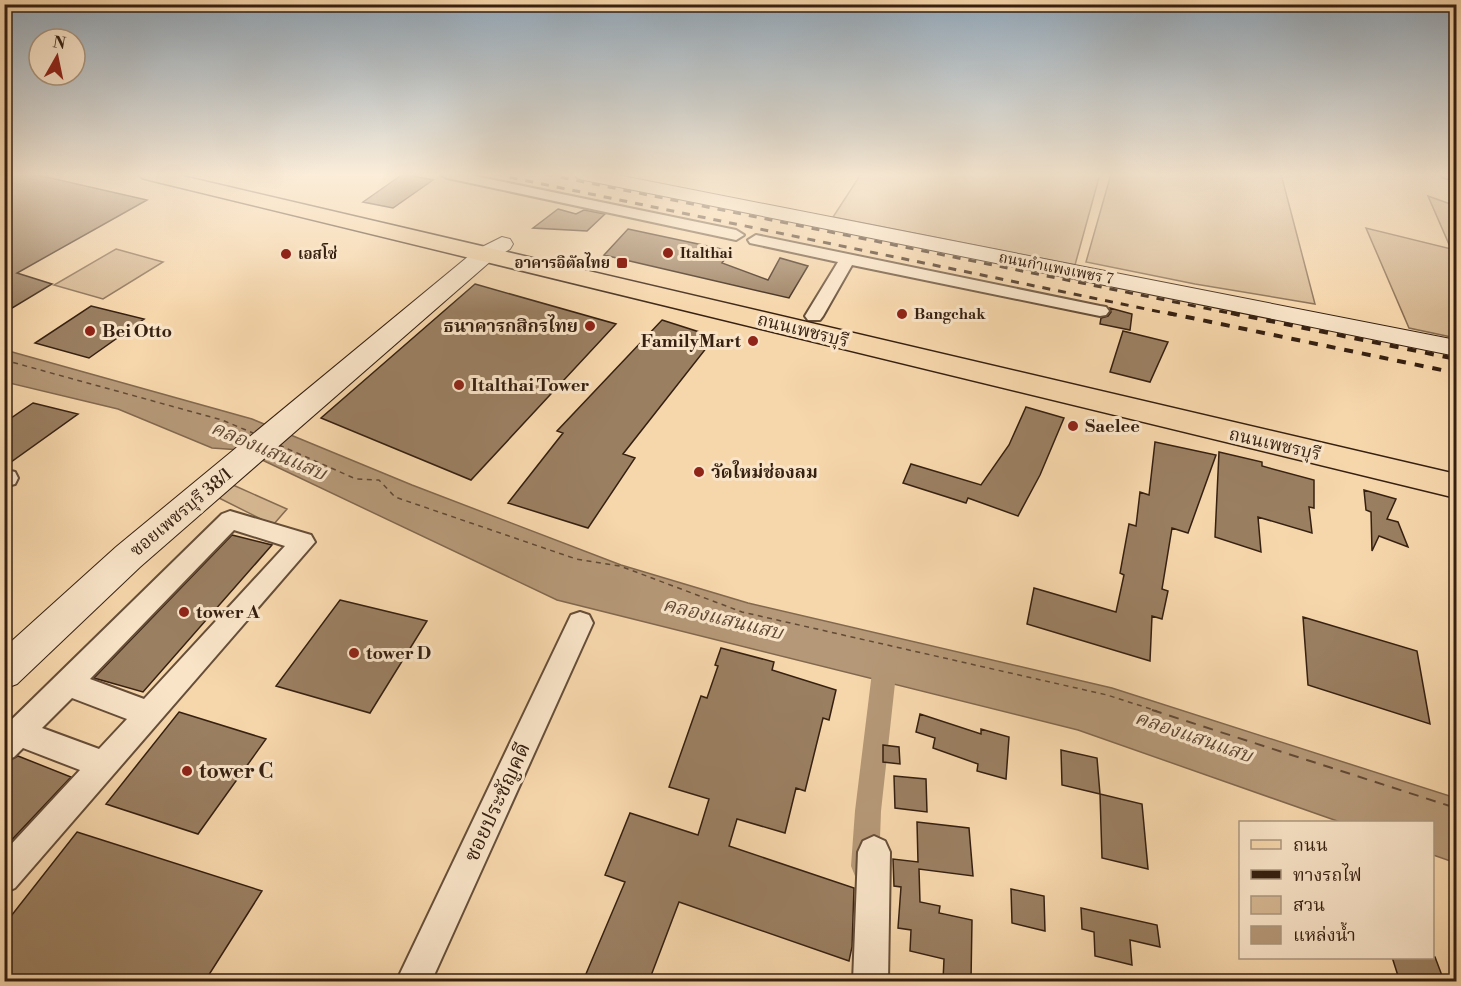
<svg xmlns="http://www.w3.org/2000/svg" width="1461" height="986" viewBox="0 0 1461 986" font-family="'Libre Bodoni','Noto Serif Thai',serif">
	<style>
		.green { fill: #d5b791; stroke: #866c51; stroke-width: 1.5 }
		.water { fill: #b59877; stroke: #82684e; stroke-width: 1.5 }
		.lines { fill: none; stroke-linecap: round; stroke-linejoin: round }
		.canal { fill: #b59877; fill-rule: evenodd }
		.ferry-far1 { stroke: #624a35; stroke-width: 1.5; stroke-dasharray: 5 4.5; stroke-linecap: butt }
		.ferry { stroke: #624a35; stroke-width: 2; stroke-dasharray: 10 8; stroke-linecap: butt }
		.building { fill: #9a7f61; stroke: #362011; stroke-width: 1.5 }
		.street-casing { stroke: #664e38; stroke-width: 4 }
		.secondary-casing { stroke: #362011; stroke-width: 2 }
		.primary-casing { stroke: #362011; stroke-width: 3 }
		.street { fill: #f9e4c8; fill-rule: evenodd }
		.secondary { fill: #f9e4c8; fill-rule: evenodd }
		.primary { fill: #f6d6ab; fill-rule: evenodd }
		.rail-far1 { stroke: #362011; stroke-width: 3; stroke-dasharray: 8 8; stroke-linecap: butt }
		.rail { stroke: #362011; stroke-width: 4; stroke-dasharray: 9 9; stroke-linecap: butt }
		.poi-dot { fill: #8f2418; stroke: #f9e4c8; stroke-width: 2 }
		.labels { text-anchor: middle; stroke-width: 6; stroke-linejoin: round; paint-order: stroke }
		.far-poi-label { font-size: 15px; font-weight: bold; fill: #362011; stroke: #f9e4c8; text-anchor: start }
		.far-street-label { font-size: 15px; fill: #362011; stroke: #f9e4c8 }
		.poi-label { font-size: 18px; font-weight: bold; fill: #362011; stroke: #f9e4c8; text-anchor: start }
		.street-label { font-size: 18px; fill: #362011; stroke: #f9e4c8 }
		.water-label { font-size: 20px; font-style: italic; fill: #624a35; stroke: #f9e4c8 }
		.near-poi-label { font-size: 21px; font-weight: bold; fill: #362011; stroke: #f9e4c8; text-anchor: start }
		.near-street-label { font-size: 21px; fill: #362011; stroke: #f9e4c8 }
	</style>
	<rect width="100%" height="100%" fill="#f6d6ab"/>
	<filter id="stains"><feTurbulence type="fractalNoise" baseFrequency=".00333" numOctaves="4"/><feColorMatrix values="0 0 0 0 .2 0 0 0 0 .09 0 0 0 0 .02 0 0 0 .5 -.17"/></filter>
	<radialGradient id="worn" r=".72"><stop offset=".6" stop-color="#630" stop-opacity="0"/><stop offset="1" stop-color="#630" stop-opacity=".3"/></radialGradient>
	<path class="green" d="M861 174H1100L1075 265 833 217Z
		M1111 174H1281L1315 304 1195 284 1086 262Z
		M1428 196 1456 206V338L1409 328 1366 228 1451 249Z
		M116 249 163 262 103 299 54 285Z
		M233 485 287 509 273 525 219 498Z"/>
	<path class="water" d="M5 350 252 419 412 485 621 565 748 603 1112 688 1456 798V863L1433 855 1432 822H1340L1078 730 557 600 241 450 212 448 118 409 5 382Z"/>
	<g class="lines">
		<path class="canal" d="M886 646 894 649 898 656 881 811 879 866 875 876 865 880 855 876 851 866 855 811 874 656 878 649Z"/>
		<path class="ferry-far1" d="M4 360 222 420 253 433
			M279 445 356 479 379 480 395 497 576 559 620 566 742 612 1107 695 1157 711"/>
		<path class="ferry" d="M1152 710 1456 808"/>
	</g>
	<path class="building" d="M4 174H33L147 200 17 273 52 284 4 313Z
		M403 174 433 180 393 208 363 202Z
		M558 209 576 214 584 210 605 214 587 231 533 228Z
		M628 229 731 251 722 263 768 280 780 258 808 266 789 298 604 255Z
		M475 284 616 324 471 480 321 418Z
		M91 306 144 319 89 358 35 343Z
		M1110 308 1132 314 1130 330 1100 324 1101 318 1108 316 1111 312Z
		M662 320 715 337 623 454 635 458 588 528 508 503 563 433 557 431Z
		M1123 331 1168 342 1150 382 1110 372Z
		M33 403 78 414 4 467V423Z
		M1026 407 1064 418 1040 475 1018 516 968 498 966 503 903 483 911 464 981 485 1009 445Z
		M1155 442 1216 455 1188 533 1172 528 1162 589 1168 591 1162 619 1152 616 1150 661 1027 624 1034 588 1116 612 1124 575 1120 573 1129 524 1136 526 1140 492 1149 495Z
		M1219 452 1262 462V466L1314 480V508L1309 507 1312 533 1258 517 1261 552 1215 537Z
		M1364 490 1396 499 1387 519 1398 522 1408 547 1379 536 1372 551 1371 512 1366 510Z
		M232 535 272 545 143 692 94 678Z
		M340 600 427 621 370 713 276 686Z
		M1303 617 1417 651 1430 724 1308 685Z
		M721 648 774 662 772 670 836 690 829 720 823 718 805 791 796 788 785 833 737 819 729 846 854 888 852 947 849 961 679 902 649 981H583L625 882 605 875 630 813 698 835 709 799 669 787 701 696 707 698 718 666 715 665Z
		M179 712 266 739 198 834 106 804Z
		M920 714 981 734V729L1009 737 1006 779 977 771 978 764 933 748 935 738 916 732Z
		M883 745 899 747 900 764 883 762Z
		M1061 750 1097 758 1100 794 1062 785Z
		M18 756 71 777 4 848V763Z
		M894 776 926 779 927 812 895 808Z
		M1100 794 1142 804 1148 869 1102 858Z
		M917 822 969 828 973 876 919 869 920 902 940 906 939 913 972 920 971 981H943L944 959 910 951 911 930 898 928 901 887 894 886 893 859 918 862Z
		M77 832 262 891 205 981H4V925Z
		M1011 889 1044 896 1045 931 1012 923Z
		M1081 908 1157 925 1160 947 1130 940 1132 965 1095 956 1094 932 1082 929Z
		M1392 957H1435L1444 981H1413L1399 979Z"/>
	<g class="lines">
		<g class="street-casing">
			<path id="street" d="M440 174H465L736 230 744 235 736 240 447 178Z
				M1441 174H1456V180L1443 177Z
				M756 235 1100 306 1106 307 1109 311 1106 315 1100 316 852 265 823 316 820 320H808L805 316 838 262 750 243 748 240Z
				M7 470 15 472 18 478 15 484 4 487V471Z
				M230 511 311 535 315 542 15 888 4 893V852L80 770 23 748 14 757 4 761V727L222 514ZM234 530 285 546 144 699 90 679ZM72 698 127 719 99 749 42 728Z
				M580 612 589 615 593 623 431 982H396L571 615Z
				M874 836 885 841 890 852 888 982H853L858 852 863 841Z"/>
		</g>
		<g class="secondary-casing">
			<path id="secondary" d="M574 174H612L1456 340V356L584 180 577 178Z
				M502 237 510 239 513 244 510 249 492 260 140 567 17 684 4 689V648L116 547 476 250Z"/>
		</g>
		<g class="primary-casing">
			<path id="primary" d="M138 174H174L1456 474V498L149 180 142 178Z"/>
		</g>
		<use href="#street" class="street"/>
		<use href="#secondary" class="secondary"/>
		<use href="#primary" class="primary"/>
		<path class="rail-far1" d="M494 174 1175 315
			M545 174 1239 315"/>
		<path class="rail" d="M1168 313 1456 373
			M1231 313 1456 359"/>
	</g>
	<linearGradient id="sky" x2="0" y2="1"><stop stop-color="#93a9bb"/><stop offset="0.56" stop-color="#fbedd9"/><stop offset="1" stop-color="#fbedd9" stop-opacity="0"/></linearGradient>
	<rect width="1461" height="312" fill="url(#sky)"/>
	<g class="poi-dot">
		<circle cx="668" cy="253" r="6"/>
		<circle cx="286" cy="254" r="6"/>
		<rect x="616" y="257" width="12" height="12" rx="3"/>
		<circle cx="902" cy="314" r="6"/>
		<circle cx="590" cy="326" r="6"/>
		<circle cx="90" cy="331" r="6"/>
		<circle cx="753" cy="341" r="6"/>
		<circle cx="459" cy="385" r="6"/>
		<circle cx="1073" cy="426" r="6"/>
		<circle cx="699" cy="472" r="6"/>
		<circle cx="184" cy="612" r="6"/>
		<circle cx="354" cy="653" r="6"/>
		<circle cx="187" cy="771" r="6"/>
	</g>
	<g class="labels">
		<g class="far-poi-label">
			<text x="680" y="258">Italthai</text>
			<text x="298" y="259">เอสโซ่</text>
			<text x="610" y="268" text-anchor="end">อาคารอิตัลไทย</text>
			<text x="914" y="319">Bangchak</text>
		</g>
		<g class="far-street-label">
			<text transform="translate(1056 268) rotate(11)" y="5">ถนนกำแพงเพชร 7</text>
		</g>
		<g class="poi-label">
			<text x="578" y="332" text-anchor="end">ธนาคารกสิกรไทย</text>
			<text x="102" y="337">Bei Otto</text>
			<text x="741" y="347" text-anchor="end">FamilyMart</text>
			<text x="471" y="391">Italthai Tower</text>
			<text x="1085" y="432">Saelee</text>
			<text x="711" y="478">วัดใหม่ช่องลม</text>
			<text x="196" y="618">tower A</text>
			<text x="366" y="659">tower D</text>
		</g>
		<g class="street-label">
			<text transform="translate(803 330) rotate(14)" y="6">ถนนเพชรบุรี</text>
			<text transform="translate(1275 444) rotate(13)" y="6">ถนนเพชรบุรี</text>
			<text transform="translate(181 512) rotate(-40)" y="6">ซอยเพชรบุรี 38/1</text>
		</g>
		<g class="water-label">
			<text transform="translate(269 450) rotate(23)" y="7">คลองแสนแสบ</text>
			<text transform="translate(723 618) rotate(14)" y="7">คลองแสนแสบ</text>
			<text transform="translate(1194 736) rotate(19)" y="7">คลองแสนแสบ</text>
		</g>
		<g class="near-poi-label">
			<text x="199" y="778">tower C</text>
		</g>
		<g class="near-street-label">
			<text transform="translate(497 802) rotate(-65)" y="7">ซอยประชัญคดี</text>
		</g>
	</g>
	<rect width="1461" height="986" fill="none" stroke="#f6d6ab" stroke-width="24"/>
	<rect x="6" y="6" width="1449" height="974" fill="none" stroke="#362011" stroke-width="3"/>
	<rect x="12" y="12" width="1437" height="962" fill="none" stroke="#362011" stroke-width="1.5"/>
	<rect x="1239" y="821" width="195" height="138" fill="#f9e4c8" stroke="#ab967f" stroke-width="1.5"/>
	<rect x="1251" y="840" width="30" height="9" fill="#f6d6ab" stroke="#ab967f" stroke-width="1.5"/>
	<text x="1293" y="851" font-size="18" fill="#362011">ถนน</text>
	<rect x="1251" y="870" width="30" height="9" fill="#362011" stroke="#ab967f" stroke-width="1.5"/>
	<text x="1293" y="881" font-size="18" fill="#362011">ทางรถไฟ</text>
	<rect x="1251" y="896" width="30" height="18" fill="#d5b791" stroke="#ab967f" stroke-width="1.5"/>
	<text x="1293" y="911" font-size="18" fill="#362011">สวน</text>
	<rect x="1251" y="926" width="30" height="18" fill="#b59877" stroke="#ab967f" stroke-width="1.5"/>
	<text x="1293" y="941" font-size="18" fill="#362011">แหล่งน้ำ</text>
	<g transform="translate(57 57) rotate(9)"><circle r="28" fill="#f9e4c8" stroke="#ab967f" stroke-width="1.5"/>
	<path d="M0-4.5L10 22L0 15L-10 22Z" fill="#8f2418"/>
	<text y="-9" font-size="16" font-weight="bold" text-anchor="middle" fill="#362011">N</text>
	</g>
	<rect width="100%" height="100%" filter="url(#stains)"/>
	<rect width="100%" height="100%" fill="url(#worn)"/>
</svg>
